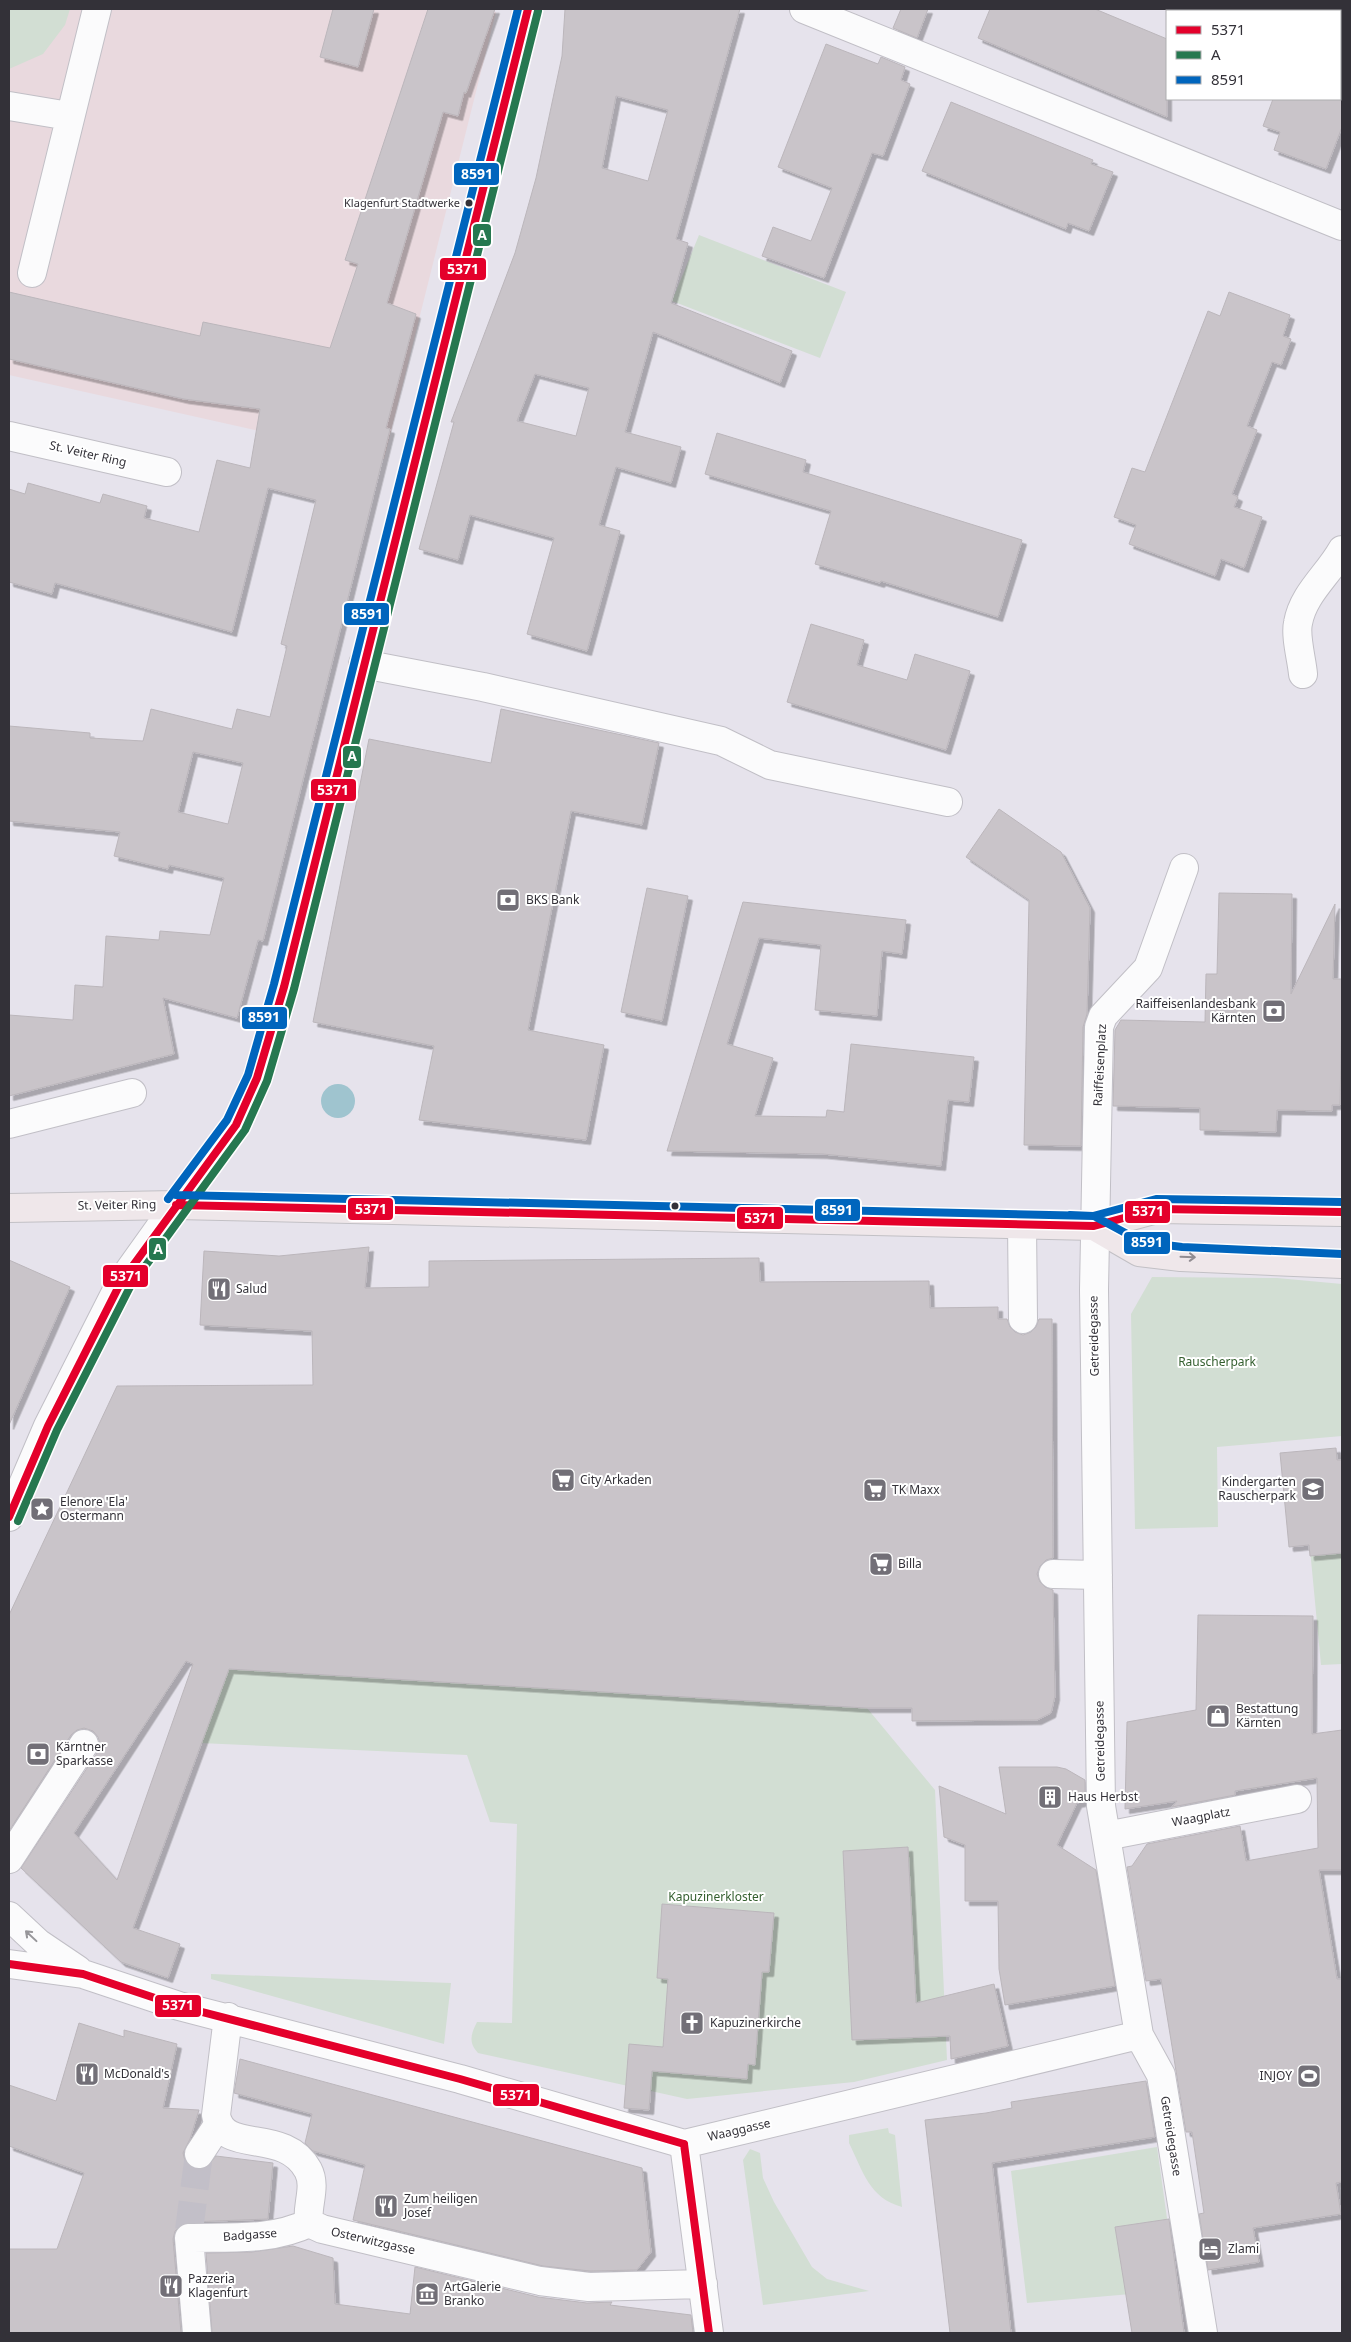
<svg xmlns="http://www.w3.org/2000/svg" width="1351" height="2342" viewBox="0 0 1351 2342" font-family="'Noto Sans',sans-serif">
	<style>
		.industrial { fill: #e9d9de }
		.green { fill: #d2ded3 }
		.water { fill: #9fc4cf }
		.building { fill: #c9c4c9; stroke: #bbb6bb; fill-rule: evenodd; filter: url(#shadow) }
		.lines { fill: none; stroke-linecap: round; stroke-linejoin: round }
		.minor-tunnel { stroke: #c2bfc8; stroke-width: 28; stroke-dasharray: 28 14; stroke-linecap: butt }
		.minor-casing { stroke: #c1bfc6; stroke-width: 30 }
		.major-casing { stroke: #c2c0c5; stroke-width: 30 }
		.minor { stroke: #fbfbfc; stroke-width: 28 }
		.major { stroke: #efe7ea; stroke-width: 28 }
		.bus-1-casing { stroke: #fff; stroke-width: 11 }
		.bus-2-casing { stroke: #fff; stroke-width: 11 }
		.bus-3-casing { stroke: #fff; stroke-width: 11 }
		.bus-1 { stroke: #e4002b; stroke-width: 8 }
		.bus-2 { stroke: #267850; stroke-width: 8 }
		.bus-3 { stroke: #0065bd; stroke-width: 8 }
		.oneway { stroke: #918c91 }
		.oneway2 { stroke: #97969a }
		.bus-dot { fill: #333138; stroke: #fff; stroke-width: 2 }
		.labels { text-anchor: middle; stroke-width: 4; stroke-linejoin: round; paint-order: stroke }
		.bus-label { font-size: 11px; fill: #333138; stroke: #fff; text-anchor: end }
		.street-label { font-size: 12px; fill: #333138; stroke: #fff }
		.poi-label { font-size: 12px; fill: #333138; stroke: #fff; text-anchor: start }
		.park-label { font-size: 12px; fill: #335e2e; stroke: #fff }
		.line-badge { stroke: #fff; stroke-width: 2 }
		.badge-label { font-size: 14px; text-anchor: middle; font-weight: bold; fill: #fff }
	</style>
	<defs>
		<filter id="shadow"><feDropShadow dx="4.5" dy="4.5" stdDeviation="0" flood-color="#0004"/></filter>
	</defs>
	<rect width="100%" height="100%" fill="#e6e3ec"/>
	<path class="industrial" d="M9 9H483L496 12 384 459 9 375Z"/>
	<path class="green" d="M9 9H70L65 25 43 54 9 69Z
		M699 235 846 292 820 358 672 301Z
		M1152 1277 1277 1278 1342 1284V1436L1217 1447 1218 1527 1135 1529 1131 1314Z
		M1342 1525V1664L1321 1665 1308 1528Z
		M229 1669 867 1708 935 1790 947 2060 854 2082 687 2099 478 2053C468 2042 471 2034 477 2022L512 2023 517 1824 490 1822 467 1755 200 1743Z
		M211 1974 451 1983 444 2044 211 1979Z
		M888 2128 889 2133 895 2135 902 2207C869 2198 863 2171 849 2143V2135Z
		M1157 2147 1177 2290 1027 2303 1011 2171Z
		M750 2149 760 2153 763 2178 774 2202 812 2267 827 2279 869 2291 763 2305 743 2160Z"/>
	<path class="water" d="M321 1101a17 17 0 1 1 34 0a17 17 0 1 1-34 0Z"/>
	<path class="building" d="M333 9H374L358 67 320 57Z
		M428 9H495L466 93 464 92 458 116 443 112 387 303 416 314 386 428 390 429 263 941 258 940 237 1018 163 998 174 1054 9 1096V1015L73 1020 75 985 103 987 106 936 159 940 160 931 210 935 224 878 169 865 168 869 114 856 120 832 9 821V726L90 733V738L143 741 151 709 232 729 237 709 270 717 287 646 281 644 316 500 268 488 232 632 55 583 52 594 9 582V489L25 494 28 483 100 503 103 494 147 506 144 518 199 532 217 460 250 468 260 409 184 399 9 359V292L200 336 203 322 330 348 358 264 345 260ZM193 752 243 763 228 824 178 812Z
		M565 9H740L676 239 688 243 671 303 792 351 780 383 653 332 625 432 681 447 671 483 616 467 599 525 620 531 587 651 527 634 554 538 470 515 458 560 419 549 454 422H451L515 253 536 178 562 56ZM616 96 668 110 648 181 602 168ZM535 374 589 388 576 436 517 421Z
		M901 9H928L917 38 893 28Z
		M990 9H1095L1167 39V117L978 38Z
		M826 44 878 64 881 57 905 67 901 80 910 84 883 156 872 153 824 278 762 256 773 227 811 241 832 188 778 167Z
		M1273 99H1342V127L1326 169 1274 150 1280 132 1263 126Z
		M951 102 1093 160 1091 164 1113 172 1089 231 1068 223 1066 229 922 171Z
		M1229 292 1290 315 1283 336 1291 339 1281 365 1272 362 1247 426 1257 430 1232 494 1238 497 1234 507 1262 517 1244 568 1221 559 1215 576 1129 544 1136 525 1114 517 1132 468 1145 472 1208 311 1220 316Z
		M717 433 806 460 803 472 1022 540 998 617 881 581 880 583 815 564 831 511 705 474Z
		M811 624 864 640 857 665 907 680 915 654 970 671 946 750 787 702Z
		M501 709 659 743 642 825 571 811 528 1030 604 1045 586 1140 419 1120 434 1046 313 1022 369 739 491 763Z
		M999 809 1061 852 1090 908 1087 1014 1083 1027 1081 1146 1024 1145 1029 900 966 857Z
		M647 888 688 896 662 1021 621 1012Z
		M1219 893 1292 894 1291 994 1335 904 1333 979H1342V1002L1340 1105H1332V1111L1277 1110 1276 1132 1200 1130V1108L1113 1106 1115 1030 1121 1020 1205 1022 1206 974H1217Z
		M743 902 906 920 902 954 882 951 877 1016 815 1010 821 945 759 938 727 1044 773 1058 755 1116 826 1117 827 1110 844 1112 851 1044 974 1057 969 1102 948 1100 941 1166 823 1154 667 1151Z
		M369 1247 365 1288 429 1287V1261L759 1258 760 1282 929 1281 930 1308 998 1307V1319H1007L1010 1327 1015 1332 1023 1335 1031 1332 1036 1327 1039 1319H1052L1053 1558 1046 1560 1040 1566 1037 1574 1040 1582 1045 1587 1053 1590 1055 1696 1051 1713 1037 1720 912 1721V1708H866L229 1669 133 1928 180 1944 168 1978 121 1962 21 1868 97 1753 100 1744 98 1737 93 1731 84 1728 77 1730 71 1735 9 1831V1615L117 1386 313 1385 312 1331 200 1325 204 1251 279 1256ZM186 1661 193 1664 117 1880 74 1833Z
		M9 1260 70 1287 9 1425Z
		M1336 1448 1337 1460H1342V1553L1310 1556 1309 1545 1289 1547 1280 1453Z
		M1198 1615 1313 1616 1312 1734 1342 1730V1870H1319L1337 1979H1342V2182L1336 2183 1341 2214 1253 2228 1259 2262 1208 2270 1199 2214 1204 2213 1192 2132H1186L1161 1979 1146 1981 1127 1867 1132 1866 1147 1844 1240 1826 1246 1861 1318 1848 1317 1778 1235 1791V1795L1172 1807 1177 1801 1125 1809 1127 1722 1196 1710Z
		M999 1767H1057L1066 1769 1085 1780V1801L1077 1803 1057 1845 1096 1870 1115 1986 1005 2005 999 1969 998 1901H965V1845L944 1837 939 1786 1006 1814Z
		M908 1847 916 2003 994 1984 1008 2046 951 2059 950 2036 852 2040 843 1851Z
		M662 1904 774 1913 769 1972H762L755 2065 748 2064 747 2079 652 2071 649 2110 624 2108 629 2044 663 2047 668 1979 657 1978Z
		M79 2023 124 2037V2030L177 2044 163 2108 199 2110 190 2139 183 2153 185 2161 190 2167 198 2170 206 2168 216 2156 273 2163 268 2219 189 2222 181 2225 175 2231 173 2239 181 2333H9V2249H57L84 2173 9 2146V2085L56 2101Z
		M240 2059 642 2168 651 2252 637 2270 590 2271 543 2266 353 2220 365 2165 313 2151 305 2143 312 2114 234 2093Z
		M1146 2081 1155 2137 992 2163 1011 2333H950L925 2120 986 2113 1012 2108 1011 2102Z
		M1169 2219 1184 2333H1132L1115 2227Z
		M293 2246 333 2258 335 2304 410 2314 415 2267 538 2297 587 2303 612 2302 610 2305 691 2315 693 2333H212L206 2253 252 2252Z"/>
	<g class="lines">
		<path class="minor-tunnel" d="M189 2230 199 2154"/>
		<g class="minor-casing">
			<path id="minor" d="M804 9 1342 226
				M9 106 69 116
				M32 273 97 9
				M9 436 167 472
				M363 664 483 687 721 741 770 765 948 802
				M1303 674C1302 661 1295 636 1298 623 1303 594 1328 575 1342 550
				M1184 868 1148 968 1103 1016 1099 1027 1094 1290 1101 1806 1139 2035 1161 2075 1203 2333
				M9 1124 132 1093
				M1022 1224 1023 1319
				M9 1517 48 1426 121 1282 176 1205
				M1053 1574 1098 1575
				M1106 1836 1297 1799
				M9 1859 84 1744
				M9 1916 38 1943 78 1970
				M9 1964 83 1974 179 2006 460 2079 684 2144 1139 2035
				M228 2017 216 2115C223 2156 284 2126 308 2170 317 2187 306 2206 309 2223
				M684 2144 709 2333
				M199 2154 218 2125
				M309 2223 322 2229 540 2281 589 2287 703 2284
				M197 2333 189 2238C229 2237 272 2241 309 2223"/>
		</g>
		<g class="major-casing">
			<path id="major" d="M176 1205 236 1125 257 1078 284 987 528 9
				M9 1208 176 1205 1094 1226 1157 1209 1342 1212
				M1094 1226 1139 1252 1181 1257 1342 1264"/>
		</g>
		<use href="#minor" class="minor"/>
		<use href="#major" class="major"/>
		<g class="bus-1-casing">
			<path id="bus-1" d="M176 1205 1094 1226 1157 1209 1342 1212
				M9 1517 48 1426 121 1282 236 1125 257 1078 284 987 528 9
				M9 1964 83 1974 179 2006 460 2079 684 2144
				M684 2144 709 2333"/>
		</g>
		<g class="bus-2-casing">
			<path id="bus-2" d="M18 1521 57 1430 130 1287 245 1130 267 1081 294 989 538 11"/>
		</g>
		<g class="bus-3-casing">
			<path id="bus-3" d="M176 1195 1094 1216 1142 1242 1182 1247 1342 1254
				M168 1199 227 1120 248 1075 274 984 518 9
				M1070 1215 1093 1216 1156 1199 1342 1202"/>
		</g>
		<use href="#bus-1" class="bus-1"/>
		<use href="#bus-2" class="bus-2"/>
		<use href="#bus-3" class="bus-3"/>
	</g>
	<defs><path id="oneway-shaft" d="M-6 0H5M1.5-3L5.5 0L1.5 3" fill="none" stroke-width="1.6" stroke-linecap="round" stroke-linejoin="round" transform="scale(1.25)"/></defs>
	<use class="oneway" href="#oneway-shaft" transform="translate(1188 1257) rotate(2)"/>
	<use class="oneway2" href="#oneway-shaft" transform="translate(31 1936) rotate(-137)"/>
	<defs>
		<g id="bank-square" transform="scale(1.25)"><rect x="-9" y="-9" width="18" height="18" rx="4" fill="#726f77" stroke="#fff"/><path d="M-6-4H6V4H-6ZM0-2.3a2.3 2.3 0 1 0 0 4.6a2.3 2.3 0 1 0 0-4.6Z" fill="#fff"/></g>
		<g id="restaurant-square" transform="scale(1.25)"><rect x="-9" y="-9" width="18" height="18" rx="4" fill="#726f77" stroke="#fff"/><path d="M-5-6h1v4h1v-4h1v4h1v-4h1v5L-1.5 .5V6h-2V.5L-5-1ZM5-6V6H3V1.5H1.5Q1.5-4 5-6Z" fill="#fff"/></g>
		<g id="supermarket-square" transform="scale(1.25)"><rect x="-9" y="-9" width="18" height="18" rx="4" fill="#726f77" stroke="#fff"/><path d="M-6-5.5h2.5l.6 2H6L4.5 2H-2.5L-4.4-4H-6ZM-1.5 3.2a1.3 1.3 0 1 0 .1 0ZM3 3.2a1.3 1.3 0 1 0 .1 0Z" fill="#fff"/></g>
		<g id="school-square" transform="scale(1.25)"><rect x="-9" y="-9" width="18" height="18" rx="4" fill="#726f77" stroke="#fff"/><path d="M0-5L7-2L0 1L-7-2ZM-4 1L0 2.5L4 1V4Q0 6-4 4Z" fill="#fff"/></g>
		<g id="sight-square" transform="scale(1.25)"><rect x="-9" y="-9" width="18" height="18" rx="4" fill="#726f77" stroke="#fff"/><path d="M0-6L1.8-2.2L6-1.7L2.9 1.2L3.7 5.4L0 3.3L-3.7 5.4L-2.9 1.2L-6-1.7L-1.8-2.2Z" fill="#fff"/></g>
		<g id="shop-square" transform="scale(1.25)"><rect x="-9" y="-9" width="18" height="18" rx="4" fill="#726f77" stroke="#fff"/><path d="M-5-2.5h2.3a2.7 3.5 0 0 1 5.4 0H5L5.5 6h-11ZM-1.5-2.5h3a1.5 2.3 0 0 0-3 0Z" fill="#fff"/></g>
		<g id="building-square" transform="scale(1.25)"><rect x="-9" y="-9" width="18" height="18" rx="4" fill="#726f77" stroke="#fff"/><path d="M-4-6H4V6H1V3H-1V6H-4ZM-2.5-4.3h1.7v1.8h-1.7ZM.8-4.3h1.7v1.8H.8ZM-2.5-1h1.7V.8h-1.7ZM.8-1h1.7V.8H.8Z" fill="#fff"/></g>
		<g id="church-square" transform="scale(1.25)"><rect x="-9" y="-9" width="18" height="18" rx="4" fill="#726f77" stroke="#fff"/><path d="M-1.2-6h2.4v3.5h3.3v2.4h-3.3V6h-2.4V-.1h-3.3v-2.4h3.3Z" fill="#fff"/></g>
		<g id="stadium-square" transform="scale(1.25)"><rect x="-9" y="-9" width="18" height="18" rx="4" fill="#726f77" stroke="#fff"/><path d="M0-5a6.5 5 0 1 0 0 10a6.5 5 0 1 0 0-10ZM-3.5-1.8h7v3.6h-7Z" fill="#fff"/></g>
		<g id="hotel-square" transform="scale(1.25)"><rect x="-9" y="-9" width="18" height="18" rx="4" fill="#726f77" stroke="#fff"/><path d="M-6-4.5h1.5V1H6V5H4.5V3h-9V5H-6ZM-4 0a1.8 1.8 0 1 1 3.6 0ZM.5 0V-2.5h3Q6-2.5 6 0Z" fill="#fff"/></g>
		<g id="museum-square" transform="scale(1.25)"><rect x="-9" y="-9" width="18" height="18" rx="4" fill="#726f77" stroke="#fff"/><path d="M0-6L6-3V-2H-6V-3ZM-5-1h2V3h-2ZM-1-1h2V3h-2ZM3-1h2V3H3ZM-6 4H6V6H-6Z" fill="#fff"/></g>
	</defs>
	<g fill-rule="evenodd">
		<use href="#bank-square" x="508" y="900"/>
		<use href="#bank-square" x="1274" y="1011"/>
		<use href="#restaurant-square" x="219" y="1289"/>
		<use href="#supermarket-square" x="563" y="1480"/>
		<use href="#school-square" x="1313" y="1489"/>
		<use href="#supermarket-square" x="875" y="1490"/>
		<use href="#sight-square" x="42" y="1509"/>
		<use href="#supermarket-square" x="881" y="1564"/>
		<use href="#shop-square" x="1218" y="1716"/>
		<use href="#bank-square" x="38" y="1754"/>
		<use href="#building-square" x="1050" y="1797"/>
		<use href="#church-square" x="692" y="2023"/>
		<use href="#restaurant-square" x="87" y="2074"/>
		<use href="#stadium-square" x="1309" y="2076"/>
		<use href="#restaurant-square" x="386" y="2206"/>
		<use href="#hotel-square" x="1210" y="2249"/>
		<use href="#restaurant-square" x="171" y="2286"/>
		<use href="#museum-square" x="427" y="2294"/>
	</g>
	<g class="bus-dot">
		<circle cx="469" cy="203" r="4.5"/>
		<circle cx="675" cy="1206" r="4.5"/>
	</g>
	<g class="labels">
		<g class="bus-label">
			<text x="460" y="207">Klagenfurt Stadtwerke</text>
		</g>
		<g class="street-label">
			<text transform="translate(88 454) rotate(13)" y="4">St. Veiter Ring</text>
			<text transform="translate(1100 1065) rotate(-87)" y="4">Raiffeisenplatz</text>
			<text transform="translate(117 1205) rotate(-1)" y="4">St. Veiter Ring</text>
			<text transform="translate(1094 1336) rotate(-91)" y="4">Getreidegasse</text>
			<text transform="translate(1100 1741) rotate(-91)" y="4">Getreidegasse</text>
			<text transform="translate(1201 1817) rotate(-11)" y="4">Waagplatz</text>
			<text transform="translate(739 2130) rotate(-13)" y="4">Waaggasse</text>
			<text transform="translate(1171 2136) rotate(81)" y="4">Getreidegasse</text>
			<text transform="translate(250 2235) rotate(-4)" y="4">Badgasse</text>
			<text transform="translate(373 2241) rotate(13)" y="4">Osterwitzgasse</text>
		</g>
		<g class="poi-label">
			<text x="526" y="904">BKS Bank</text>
			<text x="1256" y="1008" text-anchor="end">Raiffeisenlandesbank<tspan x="1256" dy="14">Kärnten</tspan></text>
			<text x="236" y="1293">Salud</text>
			<text x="580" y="1484">City Arkaden</text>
			<text x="1296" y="1486" text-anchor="end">Kindergarten<tspan x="1296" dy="14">Rauscherpark</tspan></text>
			<text x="892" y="1494">TK Maxx</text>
			<text x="60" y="1506">Elenore 'Ela'<tspan x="60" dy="14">Ostermann</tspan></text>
			<text x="898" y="1568">Billa</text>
			<text x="1236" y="1713">Bestattung<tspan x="1236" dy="14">Kärnten</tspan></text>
			<text x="56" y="1751">Kärntner<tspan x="56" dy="14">Sparkasse</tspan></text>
			<text x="1068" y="1801">Haus Herbst</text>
			<text x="710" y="2027">Kapuzinerkirche</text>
			<text x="104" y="2078">McDonald's</text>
			<text x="1292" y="2080" text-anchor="end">INJOY</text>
			<text x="404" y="2203">Zum heiligen<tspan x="404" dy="14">Josef</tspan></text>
			<text x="1228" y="2253">Zlami</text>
			<text x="188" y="2283">Pazzeria<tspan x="188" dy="14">Klagenfurt</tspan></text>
			<text x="444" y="2291">ArtGalerie<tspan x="444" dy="14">Branko</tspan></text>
		</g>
		<g class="park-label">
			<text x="1217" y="1366">Rauscherpark</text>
			<text x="716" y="1901">Kapuzinerkloster</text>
		</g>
	</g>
	<g class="line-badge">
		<rect x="453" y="162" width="47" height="24" rx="5" fill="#0065bd"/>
		<rect x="472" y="223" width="20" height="24" rx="5" fill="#267850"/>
		<rect x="439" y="257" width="48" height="24" rx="5" fill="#e4002b"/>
		<rect x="343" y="602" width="47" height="24" rx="5" fill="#0065bd"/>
		<rect x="342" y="745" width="20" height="24" rx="5" fill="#267850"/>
		<rect x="310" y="778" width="47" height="24" rx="5" fill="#e4002b"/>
		<rect x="241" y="1006" width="47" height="24" rx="5" fill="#0065bd"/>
		<rect x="347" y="1197" width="47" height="24" rx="5" fill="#e4002b"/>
		<rect x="814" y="1198" width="47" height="24" rx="5" fill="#0065bd"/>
		<rect x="1124" y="1200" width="47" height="24" rx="5" fill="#e4002b"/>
		<rect x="736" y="1206" width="48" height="24" rx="5" fill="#e4002b"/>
		<rect x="1123" y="1231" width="48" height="24" rx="5" fill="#0065bd"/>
		<rect x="148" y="1237" width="19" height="24" rx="5" fill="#267850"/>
		<rect x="102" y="1264" width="47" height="24" rx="5" fill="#e4002b"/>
		<rect x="154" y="1994" width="48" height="24" rx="5" fill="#e4002b"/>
		<rect x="492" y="2083" width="48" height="24" rx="5" fill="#e4002b"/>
	</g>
	<g class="badge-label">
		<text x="477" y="179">8591</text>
		<text x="482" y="240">A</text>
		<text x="463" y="274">5371</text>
		<text x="367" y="619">8591</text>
		<text x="352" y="761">A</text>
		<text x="333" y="795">5371</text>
		<text x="264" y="1022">8591</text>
		<text x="371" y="1214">5371</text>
		<text x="837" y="1215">8591</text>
		<text x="1148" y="1216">5371</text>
		<text x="760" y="1223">5371</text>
		<text x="1147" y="1247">8591</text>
		<text x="158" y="1254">A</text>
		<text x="126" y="1281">5371</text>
		<text x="178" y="2010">5371</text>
		<text x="516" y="2100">5371</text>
	</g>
	<rect width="1351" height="2342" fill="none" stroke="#333138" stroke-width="20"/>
	<rect x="1166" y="10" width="175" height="90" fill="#ffffff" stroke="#adadaf"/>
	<rect x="1176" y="26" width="25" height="8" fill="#e4002b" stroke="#adadaf"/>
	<text x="1211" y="35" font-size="15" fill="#333138">5371</text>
	<rect x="1176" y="51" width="25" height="8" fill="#267850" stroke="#adadaf"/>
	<text x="1211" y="60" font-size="15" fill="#333138">A</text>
	<rect x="1176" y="76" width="25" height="8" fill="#0065bd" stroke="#adadaf"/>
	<text x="1211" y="85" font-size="15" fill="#333138">8591</text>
</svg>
